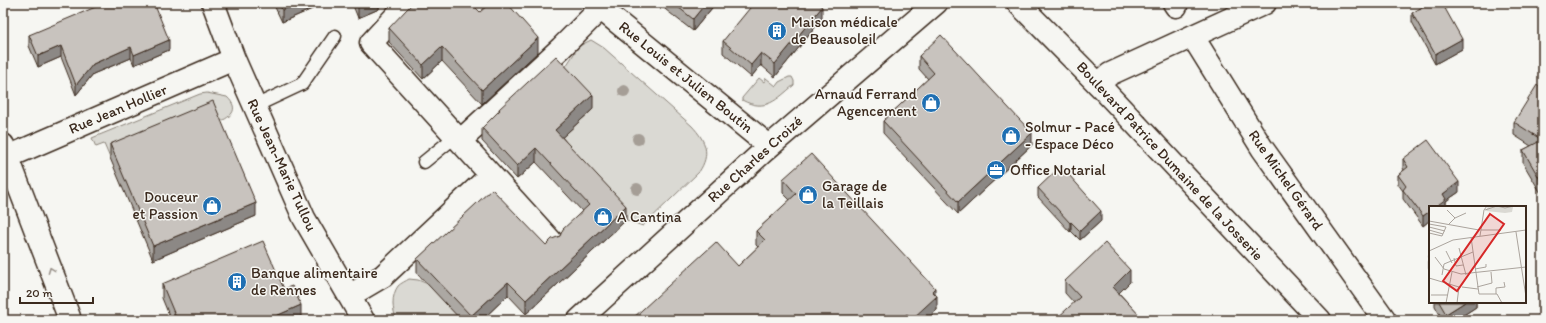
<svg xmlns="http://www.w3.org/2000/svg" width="1546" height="323" viewBox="0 0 1546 323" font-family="Itim,sans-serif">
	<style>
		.green { fill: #dad9d3; stroke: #8a8278 }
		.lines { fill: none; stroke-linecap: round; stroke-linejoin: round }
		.lane-casing { stroke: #3b2a1e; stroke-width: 15 }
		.street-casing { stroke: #3b2a1e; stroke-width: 25 }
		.secondary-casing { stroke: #3b2a1e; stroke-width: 25 }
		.lane { stroke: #f6f6f2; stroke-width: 12 }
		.street { stroke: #f6f6f2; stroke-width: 22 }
		.secondary { stroke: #f6f6f2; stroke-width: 22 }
		.tree { fill: #a59e96 }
		.wall { fill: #aca8a3; stroke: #3b2a1e }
		.shaded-wall { fill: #8c8885; stroke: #3b2a1e }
		.building { fill: #c8c3be; stroke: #3b2a1e }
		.oneway { stroke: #989088 }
		.labels { text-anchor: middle; stroke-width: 3; stroke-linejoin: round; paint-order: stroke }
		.poi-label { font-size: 15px; fill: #3b2a1e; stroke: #f6f6f2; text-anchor: start }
		.street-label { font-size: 15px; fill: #3b2a1e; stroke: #f6f6f2 }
		.inset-road { fill: none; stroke: #aba49d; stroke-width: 1 }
		.view { fill: #d62828; fill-opacity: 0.15; stroke: #d62828; stroke-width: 2 }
		.inset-edge { fill: none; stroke: #3b2a1e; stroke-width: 2 }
	</style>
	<rect width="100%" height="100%" fill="#f6f6f2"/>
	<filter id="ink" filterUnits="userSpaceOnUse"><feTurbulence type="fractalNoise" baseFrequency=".025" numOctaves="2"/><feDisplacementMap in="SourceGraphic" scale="8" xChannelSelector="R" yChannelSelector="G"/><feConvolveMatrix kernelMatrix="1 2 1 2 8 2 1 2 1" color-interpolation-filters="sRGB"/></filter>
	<g filter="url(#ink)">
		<path class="green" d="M591 40 604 48 692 126C706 141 711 154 699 172L643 226 626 220 555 144 593 109 561 74 579 46Z
			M789 77H792L794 81V85C777 99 766 113 742 100V98L759 78 764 82 766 78 776 86 779 82Z
			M207 93 227 97C241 110 230 118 216 123L213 115 110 158 104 144 96 147 92 138 200 94Z
			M409 279 418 280 428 284 462 320H397C392 310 391 296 398 286 401 283 406 281 409 279Z"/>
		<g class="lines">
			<g class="lane-casing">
				<path id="lane" d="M255 106 302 84 335 36
					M424 162 456 136"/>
			</g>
			<g class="street-casing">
				<path id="street" d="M213 3 234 59 304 218 363 320
					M408 3 371 43 460 141
					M594 3 769 146
					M1174 3 1176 6
					M1193 37 1262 148 1385 320
					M1098 84 1110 74 1265 3
					M3 145 69 317 68 320
					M3 159 234 59
					M491 175 551 241
					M349 296 383 276 491 175 460 141 561 48 606 3
					M579 320 764 151 936 3"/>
			</g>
			<g class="secondary-casing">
				<path id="secondary" d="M1018 3 1098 84 1320 320"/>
			</g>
			<use href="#lane" class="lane"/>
			<use href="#street" class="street"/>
			<use href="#secondary" class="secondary"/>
		</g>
		<g class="tree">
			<circle cx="624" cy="91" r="6"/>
			<circle cx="638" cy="139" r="6"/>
			<circle cx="637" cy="189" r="6"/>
		</g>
		<path class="wall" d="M273 3H326L282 22Z
			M352 3H379V9L358 18Z
			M661 3H716L693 31 661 6Z
			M480 12 538 52 482 104 442 61 423 79 389 42V28Z
			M1412 13 1462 49 1435 64 1412 22Z
			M822 19 775 77 761 65 751 77 723 53V41Z
			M29 35 169 50 134 65 131 58 93 74 76 95 61 57 38 67 29 46Z
			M919 56 1032 145 958 214 883 133V121L928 79 919 69Z
			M1543 89V194L1542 195 1523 163V150L1531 146 1514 135V122Z
			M499 109H593L562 137 626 220 526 314 508 295 482 320H461L417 273V259L546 245 560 236 582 211 536 162 517 179 482 141V128L499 112Z
			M110 144 256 216 153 260 110 158Z
			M1403 159 1459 192 1446 201V207H1430V220L1423 226 1403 199V191L1398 184V175L1404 170 1403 168Z
			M783 179 935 294 937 310 926 320H631L738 266 758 247 756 245V231L790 200 783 193Z
			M1038 188 1101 221 1080 240 1071 231 1070 232 1038 197Z
			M1429 256H1430V270L1429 269Z
			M1065 281 1130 282 1119 293 1143 320 1074 303 1065 293Z
			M162 284 284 289 301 319 299 320H171L162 298Z
			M1435 302H1476V307L1456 320H1443L1435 306Z"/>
		<path class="shaded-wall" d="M298 3H326L282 22V10Z
			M365 3H379V9L358 18V6Z
			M706 3H716L693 31V19Z
			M822 7V19L775 77V64Z
			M538 38V52L482 104V90Z
			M1462 39V49L1435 64V54Z
			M169 40V50L134 65V55Z
			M61 46V57L38 67V56Z
			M131 47V58L93 74 76 95V85L93 64Z
			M442 47V61L423 79V65Z
			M761 53V65L751 77V65Z
			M593 95V109L555 144V130Z
			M1032 133V145L958 214V202Z
			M536 148V162L517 179V166Z
			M1459 182V192L1446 201V207H1435L1443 194Z
			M1543 182V194L1542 195V183Z
			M256 203V216L153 260V246Z
			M626 206V220L526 314V300Z
			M1101 211V221L1080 240V231Z
			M1430 211V220L1423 226V216Z
			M1071 222V231L1070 232V223Z
			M1130 270V282L1113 299V287Z
			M508 282V295L482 320H471V316Z
			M935 288V299L937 296V310L926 320H912L932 291Z
			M1465 302H1476V307L1456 320H1446V314Z
			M301 305V319L299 320H267Z
			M907 314V320H900Z"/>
		<path class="building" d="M105 3H154L169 40 134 55 131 47 93 64 76 85 61 46 38 56 29 35Z
			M279 3H298L282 10Z
			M357 3H365L358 6Z
			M413 3H471L480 12 490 3H507L538 38 482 90 442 47 423 65 389 28 406 10Z
			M673 3H706L693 19Z
			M754 3H817L822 7 775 64 761 53 751 65 723 41Z
			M1429 3H1442L1462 39 1435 54 1412 13Z
			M941 35 1032 133 958 202 883 121 934 73 919 56Z
			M556 56 593 95 555 130 626 206 526 300 508 282 471 316 417 259 492 189 546 245 552 239 560 236 563 229 589 205 536 148 517 166 482 128 500 110 499 109Z
			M1537 85 1543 89V182L1542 183 1523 150 1542 140 1514 122Z
			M213 101 256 203 153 246 110 144Z
			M1428 140 1459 182 1443 194 1446 199 1435 207H1430V211L1423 216 1403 190 1406 186 1398 175 1408 167 1403 159Z
			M811 154 935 288 932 291 937 296 912 319 907 314 900 320H631L716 242 738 266 765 240 756 231 796 194 783 179Z
			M1061 166 1101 211 1080 231 1071 222 1070 223 1038 188Z
			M263 241 284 289 292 286 301 305 267 320H177L162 284Z
			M1105 243 1130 270 1113 287 1143 319 1142 320H1055L1080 297 1065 281Z
			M1439 302H1465L1446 314Z"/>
		<defs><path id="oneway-chevron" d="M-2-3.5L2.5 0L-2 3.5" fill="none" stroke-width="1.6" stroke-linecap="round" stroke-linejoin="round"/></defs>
		<use class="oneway" href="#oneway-chevron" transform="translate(51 270) rotate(-111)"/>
	</g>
	<defs>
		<g id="building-disc" transform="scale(1)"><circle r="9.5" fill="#1f6fb2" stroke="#f6f6f2"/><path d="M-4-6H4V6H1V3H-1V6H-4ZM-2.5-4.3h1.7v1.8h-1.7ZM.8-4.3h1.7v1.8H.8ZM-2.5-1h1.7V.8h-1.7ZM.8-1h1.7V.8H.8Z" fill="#fff"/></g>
		<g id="shop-disc" transform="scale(1)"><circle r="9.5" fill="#1f6fb2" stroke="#f6f6f2"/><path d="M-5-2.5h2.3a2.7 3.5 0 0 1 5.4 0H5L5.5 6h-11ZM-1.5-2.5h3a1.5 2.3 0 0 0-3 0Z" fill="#fff"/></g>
		<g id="office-disc" transform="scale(1)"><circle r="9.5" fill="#1f6fb2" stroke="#f6f6f2"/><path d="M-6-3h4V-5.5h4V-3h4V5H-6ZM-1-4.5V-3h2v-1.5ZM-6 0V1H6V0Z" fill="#fff"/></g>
	</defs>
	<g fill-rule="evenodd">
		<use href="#building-disc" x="777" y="31"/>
		<use href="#shop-disc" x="931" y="103"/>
		<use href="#shop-disc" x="1011" y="136"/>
		<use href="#office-disc" x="996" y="170"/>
		<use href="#shop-disc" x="808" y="195"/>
		<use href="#shop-disc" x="212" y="206"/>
		<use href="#shop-disc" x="603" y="217"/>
		<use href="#building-disc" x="237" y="282"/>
	</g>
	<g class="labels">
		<g class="poi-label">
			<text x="791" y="27">Maison médicale<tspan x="791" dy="17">de Beausoleil</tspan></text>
			<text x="917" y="99" text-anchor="end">Arnaud Ferrand<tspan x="917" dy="17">Agencement</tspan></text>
			<text x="1025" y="132">Solmur - Pacé<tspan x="1025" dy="17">- Espace Déco</tspan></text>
			<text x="1010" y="175">Office Notarial</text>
			<text x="822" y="191">Garage de<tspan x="822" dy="17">la Teillais</tspan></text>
			<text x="198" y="202" text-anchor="end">Douceur<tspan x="198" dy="17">et Passion</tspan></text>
			<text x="617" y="222">A Cantina</text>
			<text x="251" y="278">Banque alimentaire<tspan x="251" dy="17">de Rennes</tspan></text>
		</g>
		<g class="street-label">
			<text transform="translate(686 77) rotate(39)" y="5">Rue Louis et Julien Boutin</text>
			<text transform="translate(118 109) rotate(-23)" y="5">Rue Jean Hollier</text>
			<text transform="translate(755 159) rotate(-42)" y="5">Rue Charles Croizé</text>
			<text transform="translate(1170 161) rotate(47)" y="5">Boulevard Patrice Dumaine de la Josserie</text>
			<text transform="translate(282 165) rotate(65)" y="5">Rue Jean-Marie Tullou</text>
			<text transform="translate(1286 180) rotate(55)" y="5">Rue Michel Gérard</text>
		</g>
	</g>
	<g transform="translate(1429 206)">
		<rect width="97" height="97" fill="#f6f6f2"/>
		<path d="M59 0H93L84 1 83 6 76 7 57 5Z" fill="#dad9d3"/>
		<path class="inset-road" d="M68 0 76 2 85 0M18 4 26 12 19 19M56 4 68 0M26 12 37 7M0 15 50 24M0 18 17 21 13 30 0 27M0 21 16 25M0 24 14 28M52 24H72M87 26 97 91M51 30 55 4 58 0M42 31 50 88H68L73 97M30 42 37 69M0 45 24 34 97 24M17 45 23 57M6 51 15 63 32 68 97 61M25 52 27 60 34 59M46 63 57 61V58M13 69 15 58 44 46M0 72 30 81 28 97M33 81 49 83M48 81 63 77 62 66M67 88V82L76 81 75 76M2 89H19M17 97 23 66"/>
		<path class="view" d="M61 8 75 18 28 85 14 75Z"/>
		<rect width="97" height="97" class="inset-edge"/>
	</g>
	<rect width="1546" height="323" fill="none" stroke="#f6f6f2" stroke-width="16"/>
	<rect x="8" y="8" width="1530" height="307" fill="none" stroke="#3b2a1e" stroke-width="1.5" filter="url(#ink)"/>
	<path d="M20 297v6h73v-6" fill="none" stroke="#3b2a1e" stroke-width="2"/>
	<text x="26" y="297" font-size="12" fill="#3b2a1e" stroke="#f6f6f2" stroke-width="3" paint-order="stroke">20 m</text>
</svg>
